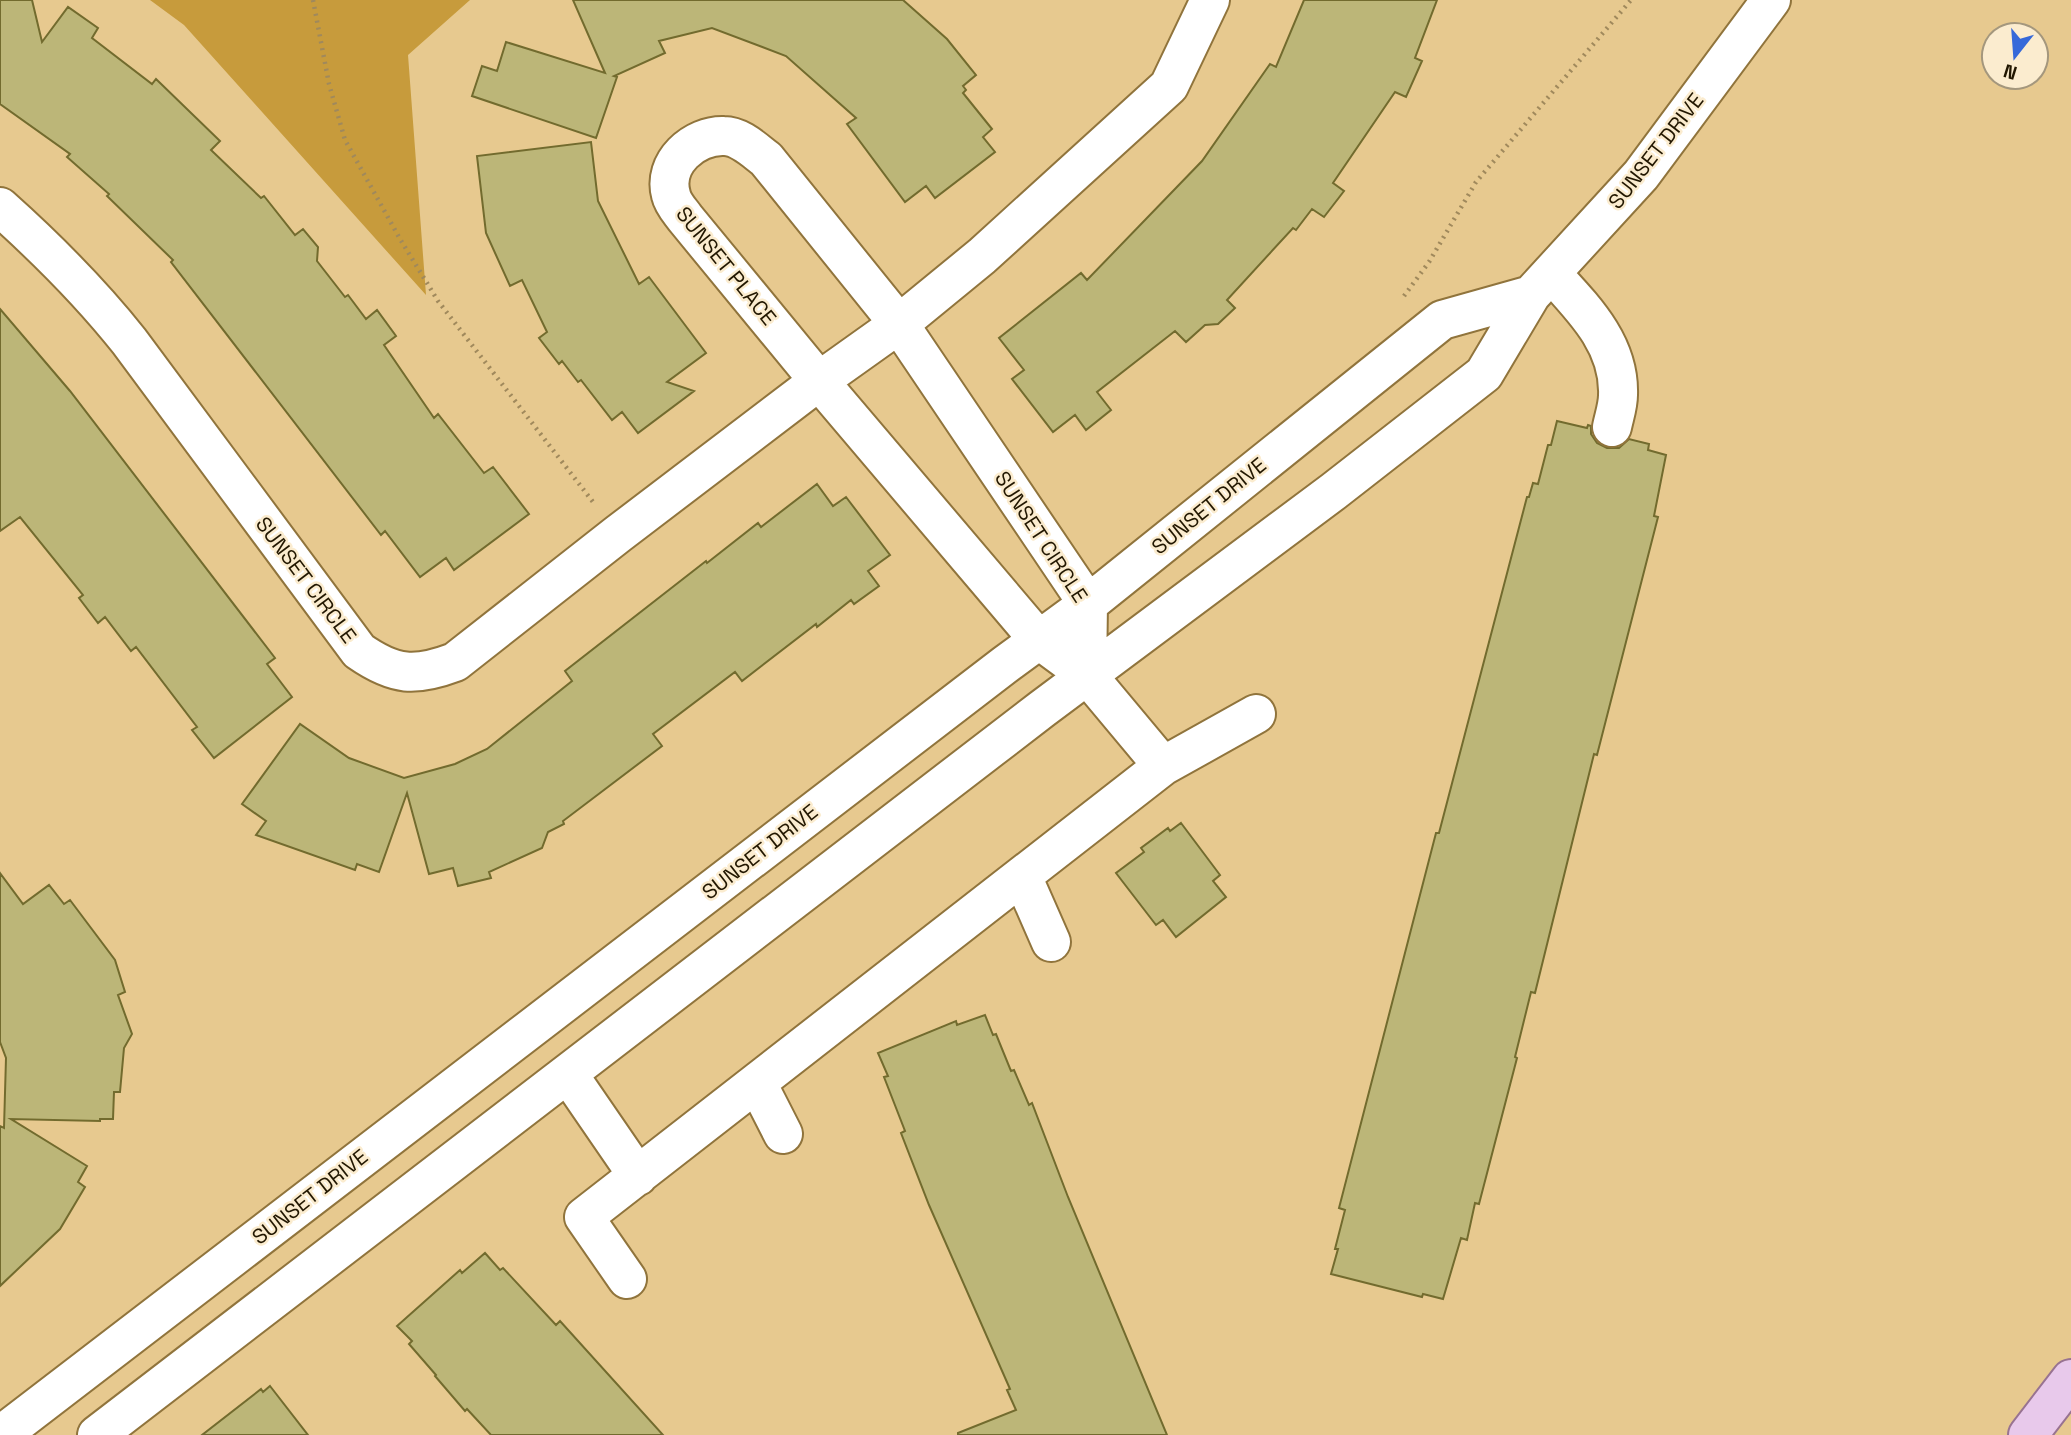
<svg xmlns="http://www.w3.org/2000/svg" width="2071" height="1435" viewBox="0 0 2071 1435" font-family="'Space Grotesk',sans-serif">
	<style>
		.green { fill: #c79b3c }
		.building { fill: #bcb678; stroke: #726b2e; stroke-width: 2 }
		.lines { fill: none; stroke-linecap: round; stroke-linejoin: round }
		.minor-casing { stroke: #90743c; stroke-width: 42 }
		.major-casing { stroke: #987391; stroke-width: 42 }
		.path { stroke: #a0895c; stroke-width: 4.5; stroke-dasharray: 2 5; stroke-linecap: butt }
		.minor { stroke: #fff; stroke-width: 38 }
		.major { stroke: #e8c9eb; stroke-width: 38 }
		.labels { text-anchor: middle; stroke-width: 5; stroke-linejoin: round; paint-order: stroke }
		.street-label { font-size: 21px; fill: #221701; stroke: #fbeccf }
	</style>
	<rect width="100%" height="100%" fill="#e7c98f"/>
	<path class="green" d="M150 0H470L408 55 426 295 184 25Z"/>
	<path class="building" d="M0 0H32L42 42 68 7 98 28 92 38 152 84 156 79 220 141 211 150 261 198 264 196 295 235 303 229 318 247 317 261 345 297 348 295 366 319 377 310 396 336 384 345 434 418 438 414 484 473 493 467 529 514 454 570 446 558 420 577 385 531 381 535 171 262 173 260 107 196 109 194 67 157 70 154 0 104Z
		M573 0H903L947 39 976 75 963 86 966 90 963 93 992 129 983 137 995 152 935 198 926 186 905 202 847 124 856 118 786 56 712 28 659 41 665 53 614 76 617 77 596 138 472 96 482 66 497 71 506 42 605 73Z
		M1304 0H1437L1415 58 1422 61 1406 97 1395 92 1333 183 1344 191 1324 217 1312 209 1296 230 1293 228 1227 300 1235 308 1218 324 1205 325 1186 342 1175 331 1097 392 1111 410 1086 430 1075 415 1053 432 1012 379 1024 370 999 338 1081 273 1087 280 1202 161 1270 64 1276 67Z
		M591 142 598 201 639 284 649 277 706 353 667 382 694 391 638 433 622 412 612 420 581 380 578 382 562 361 559 364 539 338 547 332 522 280 510 286 486 233 477 156Z
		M0 309 70 391 275 658 267 664 292 697 214 758 192 730 197 727 136 647 131 651 105 617 98 623 79 598 83 595 20 517 0 531Z
		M1557 421 1587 428 1588 425 1591 426V434L1597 443 1607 448H1619L1629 439 1649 444 1648 450 1666 455 1654 516 1658 517 1597 755 1594 754 1535 993 1531 992 1515 1057 1517 1058 1479 1204 1475 1203 1467 1240 1461 1238 1443 1299 1423 1294 1422 1297 1331 1274 1338 1249H1335L1345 1210 1339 1208 1436 833H1439L1527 497H1529L1533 483 1538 484 1548 445H1551Z
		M817 484 833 506 846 497 890 555 868 571 879 586 854 604 851 600 817 627 816 624 742 681 735 672 653 734 662 746 563 821 564 824 548 832 542 848 489 872 491 878 458 886 453 868 429 874 407 793 379 872 357 864 355 870 256 835 266 821 242 804 300 724 349 758 404 778 455 764 487 749 572 681 565 671 706 561 707 563 758 523 761 527Z
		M1181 823 1220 875 1213 881 1226 897 1176 937 1163 920 1156 925 1116 873 1144 852 1141 848 1168 828 1170 831Z
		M0 873 23 904 49 885 64 904 70 900 115 960 125 992 118 995 132 1034 124 1048 120 1092H114L113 1119H100V1121L11 1119 87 1166 78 1182 85 1187 60 1229 0 1286V1126L4 1128 6 1058 0 1042Z
		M985 1015 993 1035 996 1034 1011 1071 1014 1070 1029 1105 1032 1103 1068 1197 1167 1435H958V1433L1016 1410 1007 1390 1010 1389 929 1205 901 1133 905 1131 884 1077 888 1076 878 1053 956 1021 957 1025Z
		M485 1253 500 1270 503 1268 556 1325 560 1321 663 1435H491L467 1409 465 1411 435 1376 436 1375 409 1344 412 1341 397 1326 460 1270 462 1273Z
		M270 1386 308 1435H202L261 1389 263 1392Z"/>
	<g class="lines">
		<g class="minor-casing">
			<path id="minor" d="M0 207C47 249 90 292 129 341L359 651C395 676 415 677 455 662L618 534 819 381 899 324 982 256 1169 86 1210 0
				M1551 273C1583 308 1620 344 1618 395 1618 406 1614 417 1612 427
				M1163 766 1256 714
				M1022 876 1051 942
				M568 1074 638 1176
				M757 1083 783 1134
				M627 1279 584 1217 1163 766 1087 675 1038 639 819 381 685 218C680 211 673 204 671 195 662 163 694 135 724 136 740 136 754 150 766 159L899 324 1088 604 1087 675
				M1 1435 1006 664 1088 604 1442 320 1531 295
				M97 1435 1042 709 1334 491 1484 374 1531 295 1641 175 1771 0"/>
		</g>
		<g class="major-casing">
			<path id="major" d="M2028 1435 2071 1379"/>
		</g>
		<path class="path" d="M313 0 329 84 345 140 400 239 438 301 593 502
			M1404 296 1429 262 1476 182 1631 0"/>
		<use href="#minor" class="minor"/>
		<use href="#major" class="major"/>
	</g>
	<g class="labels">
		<g class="street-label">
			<text transform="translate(1656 151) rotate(-52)" y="7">SUNSET DRIVE</text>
			<text transform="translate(726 266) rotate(51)" y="7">SUNSET PLACE</text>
			<text transform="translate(1209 506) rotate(-39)" y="7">SUNSET DRIVE</text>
			<text transform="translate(1041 537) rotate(57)" y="7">SUNSET CIRCLE</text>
			<text transform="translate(306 580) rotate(53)" y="7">SUNSET CIRCLE</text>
			<text transform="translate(760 852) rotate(-38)" y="7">SUNSET DRIVE</text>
			<text transform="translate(310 1197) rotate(-38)" y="7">SUNSET DRIVE</text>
		</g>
	</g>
	<g transform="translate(2015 56) rotate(197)"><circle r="33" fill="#fbeccf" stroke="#a4977d" stroke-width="2"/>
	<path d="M0-5L12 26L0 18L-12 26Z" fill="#3669d9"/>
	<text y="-10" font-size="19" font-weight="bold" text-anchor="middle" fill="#221701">N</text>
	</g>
</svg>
